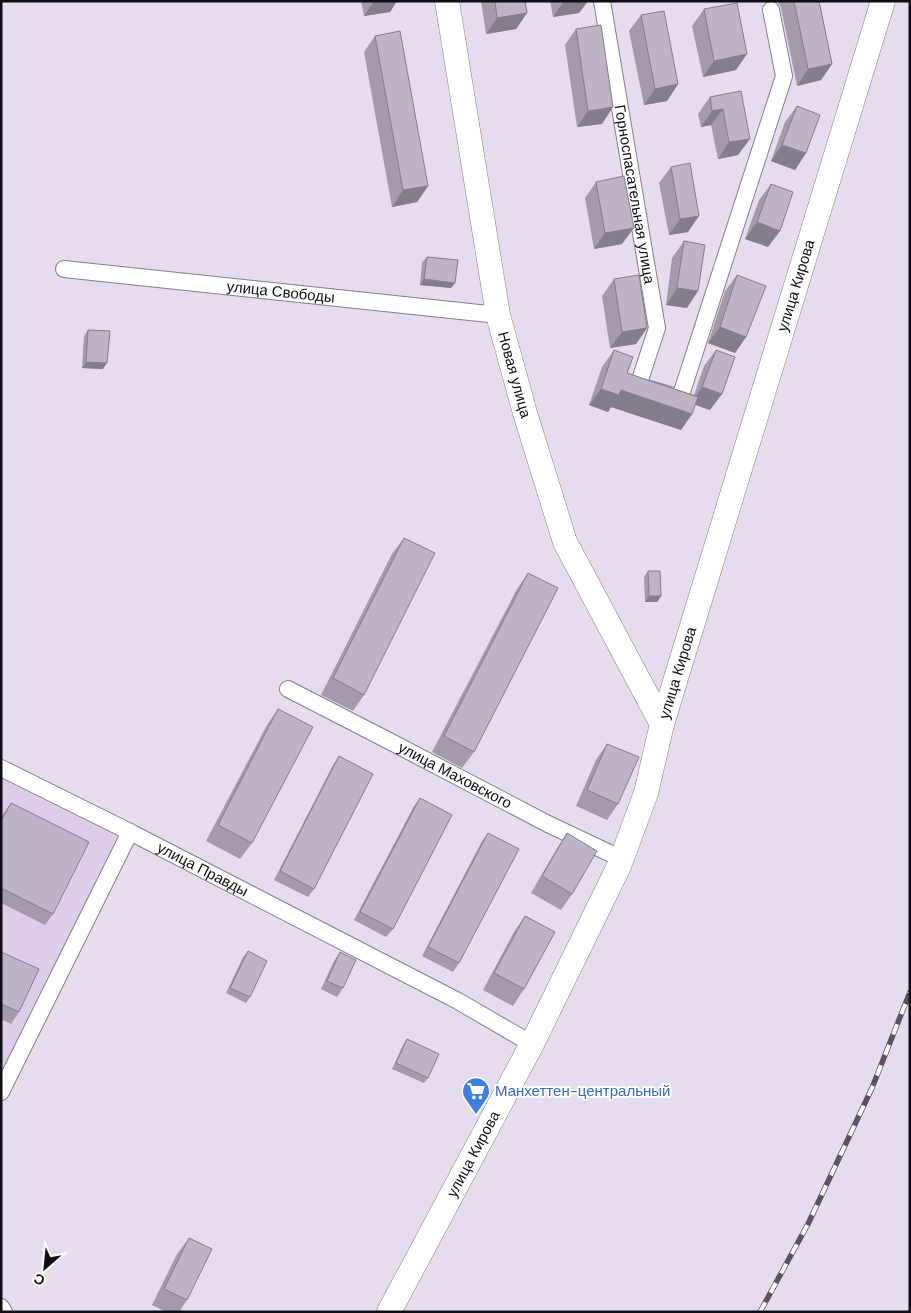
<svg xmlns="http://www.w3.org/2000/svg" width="911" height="1313" viewBox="0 0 911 1313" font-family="'DM Sans',sans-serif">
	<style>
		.built { fill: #decde8 }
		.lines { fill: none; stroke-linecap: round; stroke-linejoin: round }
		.minor-casing { stroke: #877c8f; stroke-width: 18 }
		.secondary-casing { stroke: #877c8f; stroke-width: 25 }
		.minor { stroke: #fff; stroke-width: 16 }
		.secondary { stroke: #fff; stroke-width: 24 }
		.rail-casing { stroke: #5b5460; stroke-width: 5.5 }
		.rail { stroke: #fff; stroke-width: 4; stroke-dasharray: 11; stroke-linecap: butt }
		.wall { fill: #a49aab }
		.shaded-wall { fill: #867d8b }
		.building { fill: #bfb3c7; stroke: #867d8b }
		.labels { text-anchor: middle; stroke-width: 4; stroke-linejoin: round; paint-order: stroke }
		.street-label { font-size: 15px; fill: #110d14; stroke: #fff }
		.shop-label { font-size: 15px; fill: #366cbe; stroke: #fff; text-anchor: start }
	</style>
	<rect width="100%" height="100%" fill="#e7dbf0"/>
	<path class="built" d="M1 777 118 834 1 1078Z"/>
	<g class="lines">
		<g class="minor-casing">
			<g id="minor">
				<path id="s1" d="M602 1 657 328 638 386 680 398 784 76 771 10"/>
				<path id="s2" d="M64 269 498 315"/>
				<path id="s3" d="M288 689 395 744 548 824 622 859"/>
				<path d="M1 768 130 832"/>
				<path id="s4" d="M1 1092 130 832 458 1001 532 1044"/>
				<path d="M1 1307 4 1312"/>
			</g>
		</g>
		<g class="secondary-casing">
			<g id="secondary">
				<path id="s5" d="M447 1 498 315 525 413 565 542 662 724"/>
				<path id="s6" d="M389 1312 532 1044 619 866 646 793 662 724 883 1"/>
			</g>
		</g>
		<use href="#minor" class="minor"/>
		<use href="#secondary" class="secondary"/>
		<g class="rail-casing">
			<path id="rail" d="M760 1312 808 1224 872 1088 910 992"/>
		</g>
		<use href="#rail" class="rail"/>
	</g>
	<path class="wall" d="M361 1H397L390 12 364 16Z
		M481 1H525L527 13 516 29 486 34Z
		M550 1H588L579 13 553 17Z
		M779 1H819L832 64 821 80 797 86 781 8 778 2Z
		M704 9 736 70 703 77 692 26Z
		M641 15 678 84 667 101 644 105 629 31Z
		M576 29 602 124 577 127 565 45Z
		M375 36 428 186 417 202 392 207 364 52Z
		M741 91 738 155 718 159 711 125 701 127 698 114 710 97Z
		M797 106 806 153 795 170 771 161 785 122Z
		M671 167 688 232 669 235 659 183Z
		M596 182 622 244 594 249 585 198Z
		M771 184 768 247 745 239 759 200Z
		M684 241 687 308 666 305 672 258Z
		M427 257 455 283 451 288 420 285 422 262Z
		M737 275 746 337 735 353 708 343 725 291Z
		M614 279 647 328 636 344 610 348 602 296Z
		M88 330 103 369 82 368 84 336Z
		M614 350 627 373 694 395 704 366 716 350 710 410 695 405 692 414 681 430 611 407 608 412 589 405 602 367Z
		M404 538 364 695 353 711 321 695 392 554Z
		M648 571 661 596 657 602H645L644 577Z
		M528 573 474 752 462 768 432 752 517 589Z
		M278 709 252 843 240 859 206 841 267 725Z
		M607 744 618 804 607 820 576 806 596 760Z
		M339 756 314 889 308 897 274 880 333 765Z
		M420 798 393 929 386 937 354 920 414 806Z
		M11 803 53 914 45 925 1 903V817Z
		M488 833 459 963 453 972 422 956 482 841Z
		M567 833 572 894 561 910 531 893 556 850Z
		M525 916 524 989 513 1006 483 990 514 932Z
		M248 951 250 997 246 1003 226 993 243 957Z
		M1 952 19 1012 11 1024 1 1019Z
		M340 952 343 988 337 997 321 989 334 961Z
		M407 1039 428 1078 424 1083 392 1069 403 1045Z
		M189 1238 187 1300 179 1312H166L152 1305 177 1254Z"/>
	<path class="shaded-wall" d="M374 1H397L390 12 364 16Z
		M564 1H588L579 13 553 17Z
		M527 13 516 29 486 34 497 18Z
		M747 54 736 70 703 77 714 61Z
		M832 64 821 80 797 86 808 69Z
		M678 84 667 101 644 105 655 89Z
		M613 107 602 124 577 127 588 111Z
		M723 109 711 125 701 127 712 111Z
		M750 139 738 155 718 159 729 142Z
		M782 145 806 153 795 170 771 161Z
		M428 186 417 202 392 207 403 190Z
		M699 216 688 232 669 235 680 219Z
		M757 222 780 231 768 247 745 239Z
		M634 228 622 244 594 249 605 233Z
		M424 279 455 283 451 288 420 285Z
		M677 288 698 291 687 308 666 305Z
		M720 327 746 337 735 353 708 343Z
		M647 328 636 344 610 348 622 332Z
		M86 362 107 363 103 369 82 368Z
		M702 387 722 394 710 410 691 403Z
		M601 389 621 390 692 414 681 430 611 407 608 412 589 405Z
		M649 596H661L657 602H645Z"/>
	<path class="building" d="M495 1H525L527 13 497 18Z
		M794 1H819L832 64 808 69Z
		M737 3 747 54 714 61 704 9Z
		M664 11 678 84 655 89 641 15Z
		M601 25 613 107 588 111 576 29Z
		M400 31 428 186 403 190 375 36Z
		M741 91 750 139 729 142 723 109 712 111 710 97Z
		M797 106 820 115 806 153 782 145Z
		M690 163 699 216 680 219 671 167Z
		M624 176 634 228 605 233 596 182Z
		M771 184 793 192 780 231 757 222Z
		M684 241 705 245 698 291 677 288Z
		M427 257 458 260 455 283 424 279Z
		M639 275 647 328 622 332 614 279Z
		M737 275 766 286 746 337 720 327Z
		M88 330 110 331 107 363 86 362Z
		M614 350 633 357 627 373 698 397 692 414 621 390 619 395 601 389Z
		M716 350 735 357 722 394 702 387Z
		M404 538 435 553 364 695 333 678Z
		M648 571H660L661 596H649Z
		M528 573 558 588 474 752 444 736Z
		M278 709 313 727 252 843 218 825Z
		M607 744 639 757 618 804 587 790Z
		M339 756 373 774 314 889 280 871Z
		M420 798 452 815 393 929 360 912Z
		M11 803 89 842 53 914 1 888V821Z
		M488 833 519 849 459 963 428 947Z
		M567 833 597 851 572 894 542 876Z
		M525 916 555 932 524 989 494 973Z
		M248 951 267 961 250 997 230 988Z
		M1 952 39 969 19 1012 1 1004Z
		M340 952 356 960 343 988 327 981Z
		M407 1039 439 1054 428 1078 396 1063Z
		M189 1238 212 1249 187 1300 164 1289Z"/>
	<defs>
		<g id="supermarket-pin" transform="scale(1.4375)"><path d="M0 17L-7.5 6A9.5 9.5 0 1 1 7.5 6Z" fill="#3f7fe0" stroke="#fff"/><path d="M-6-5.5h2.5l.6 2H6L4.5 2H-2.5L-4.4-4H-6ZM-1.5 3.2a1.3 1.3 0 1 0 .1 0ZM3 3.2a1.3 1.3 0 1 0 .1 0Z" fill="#fff"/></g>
	</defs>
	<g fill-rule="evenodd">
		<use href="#supermarket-pin" x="476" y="1091"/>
	</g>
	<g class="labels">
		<g class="street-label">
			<text dy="5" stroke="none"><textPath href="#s1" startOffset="196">Горноспасательная улица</textPath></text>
			<text dy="5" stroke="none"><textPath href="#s6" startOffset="1109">улица Кирова</textPath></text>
			<text dy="5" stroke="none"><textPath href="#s2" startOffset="218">улица Свободы</textPath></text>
			<text dy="5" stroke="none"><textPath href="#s5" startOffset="380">Новая улица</textPath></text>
			<text dy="5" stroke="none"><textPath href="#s6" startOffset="704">улица Кирова</textPath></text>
			<text dy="5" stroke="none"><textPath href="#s3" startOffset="188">улица Маховского</textPath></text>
			<text dy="5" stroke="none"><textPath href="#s4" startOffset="372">улица Правды</textPath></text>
			<text dy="5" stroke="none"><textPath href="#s6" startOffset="179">улица Кирова</textPath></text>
		</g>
		<g class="shop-label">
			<text x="495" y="1096">Манхеттен-центральный</text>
		</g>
	</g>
	<rect width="911" height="1313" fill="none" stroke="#110d14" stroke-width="5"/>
	<g transform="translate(45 1268) rotate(207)" stroke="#ffffff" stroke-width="4" paint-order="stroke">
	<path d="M0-4L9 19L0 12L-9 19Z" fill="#110d14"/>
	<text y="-8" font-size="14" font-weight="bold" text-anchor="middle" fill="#110d14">С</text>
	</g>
</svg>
